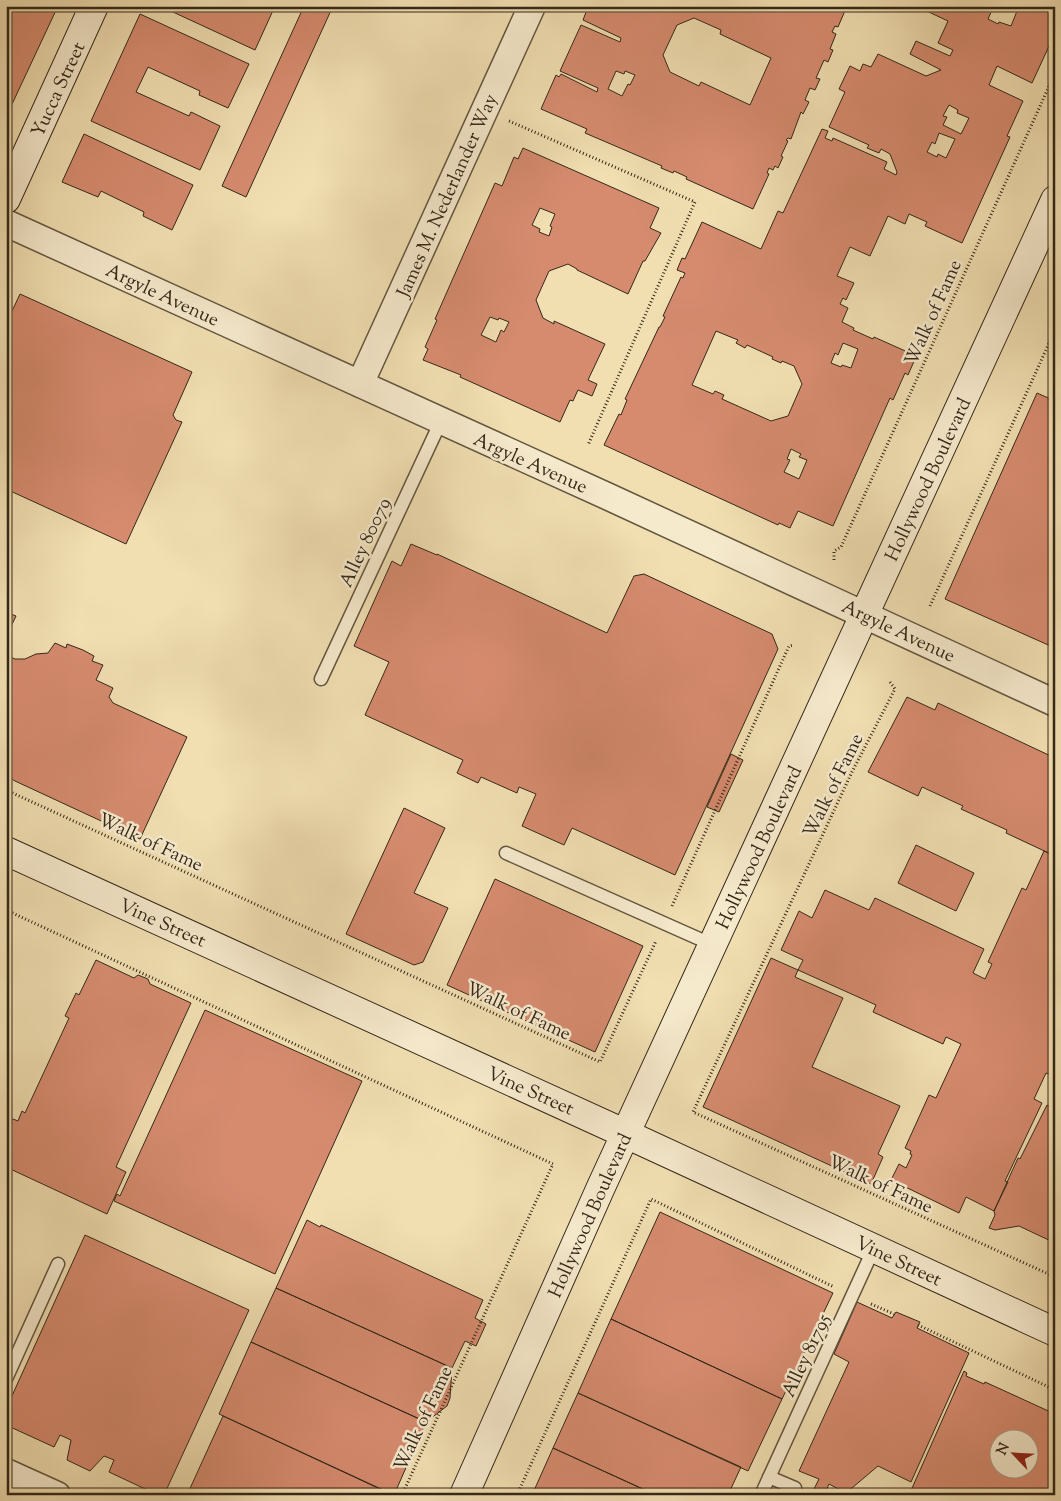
<svg xmlns="http://www.w3.org/2000/svg" width="1061" height="1501" viewBox="0 0 1061 1501" font-family="'Sorts Mill Goudy',serif">
	<style>
		.building { fill: #d68b6f; stroke: #342819; fill-rule: evenodd }
		.lines { fill: none; stroke-linecap: round; stroke-linejoin: round }
		.lane-casing { stroke: #63563f; stroke-width: 15 }
		.street-casing { stroke: #63563f; stroke-width: 29 }
		.secondary-casing { stroke: #342819; stroke-width: 30 }
		.path { stroke: #342819; stroke-width: 3; stroke-dasharray: 1 2.5; stroke-linecap: butt }
		.lane { stroke: #f6eacd; stroke-width: 12 }
		.street { stroke: #f6eacd; stroke-width: 26 }
		.secondary { stroke: #f6eacd; stroke-width: 28 }
		.labels { text-anchor: middle; stroke-width: 5; stroke-linejoin: round; paint-order: stroke }
		.street-label { font-size: 19px; fill: #342819; stroke: #f6eacd }
	</style>
	<rect width="100%" height="100%" fill="#f1dfb2"/>
	<filter id="stains"><feTurbulence type="fractalNoise" baseFrequency=".004" numOctaves="4"/><feColorMatrix values="0 0 0 0 .2 0 0 0 0 .09 0 0 0 0 .02 0 0 0 .5 -.17"/></filter>
	<radialGradient id="worn" r=".72"><stop offset=".6" stop-color="#630" stop-opacity="0"/><stop offset="1" stop-color="#630" stop-opacity=".3"/></radialGradient>
	<path class="building" d="M6 6H58L6 117Z
		M160 6H275L255 50Z
		M304 6H333L246 197 222 186Z
		M590 6H847L838 27 835 26 832 32 836 34 830 49 833 50 828 62 824 60 816 78 820 79 815 90 810 88 805 100 809 102 803 114 801 112 791 139 788 138 786 140 788 141 781 156 783 157 778 168 775 166 773 170 769 168 767 173 769 174 753 209 686 179 687 177 674 171 673 173 661 168 662 166 585 133 587 129 541 109 556 75 559 77 561 74 597 92 598 88 560 71 581 25 620 42 621 38 583 20 588 7ZM694 18 721 30 720 34 771 58 750 105 701 82 699 86 670 72 663 55 677 25ZM616 71 624 74 625 71 635 75 630 85 628 84 622 96 608 89Z
		M916 6H997L995 11 992 10 988 19 998 24 999 22 1011 26 1017 11 1006 6H1055V33L1032 83 997 66 989 85 1023 101 1007 136 1010 137 962 243 925 226 927 222 909 214 905 224 888 216 870 256 850 247 837 276 854 283 846 300 843 298 840 304 848 308 842 322 854 328 853 330 873 339 874 337 912 354 911 357 915 359 908 375 905 373 893 400 890 398 833 526 798 511 790 528 779 523 778 525 604 445 619 414 621 415 627 400 625 399 659 327H660L665 317 663 316 681 277 683 278 685 273 677 270 682 258 685 259 702 222 761 249 778 211 783 213 822 129 828 131 825 138 832 141 833 138 887 162 884 169 896 175 897 172 890 154 881 149 879 153 867 148 869 145 829 127 845 92 839 89 850 66 860 71 863 64 871 67 878 54 926 76 941 70 910 54 916 41 950 56 953 50 938 43 948 21ZM949 105 958 110 957 113 969 118 961 134 943 125 947 117 943 116ZM939 133 955 139 946 158 938 154 937 157 927 152 932 142 935 144ZM716 331 738 340 736 343 745 348 747 345 773 357 772 359 781 363 782 361 794 366 802 384 788 416 771 421 722 399 724 395 715 391 713 394 692 385ZM843 343 858 349 851 368 842 365 841 367 831 363 835 353 838 355ZM791 449 801 454 799 457 807 460 799 479 784 472 790 460 787 459Z
		M140 14 249 64 228 108 199 95 200 91 148 67 136 92 189 116 191 112 220 126 200 170 91 121Z
		M84 134 193 185 172 230 143 216 144 212 101 191 98 197 62 182Z
		M523 148 659 208 650 228 661 233 645 261H643L628 294 577 270V269L568 264 549 271 536 300 543 318 554 324V321L605 344 588 380 597 384 592 396 578 390 573 401 570 400 560 422 460 377 461 375 423 360 428 349 425 347 437 320 435 319 495 183 502 186 514 157 518 159ZM540 208 555 214 550 226 552 227 549 236 539 232 540 229 532 225ZM490 317 498 320 499 318 509 322 504 332 501 330 496 342 481 335Z
		M20 294 192 372 173 415 176 420 182 422 126 544 6 489V324Z
		M1037 393 1055 401V648L945 599Z
		M411 544 437 555V554L607 633 634 576 644 574 772 634 778 649 675 875 572 828 564 845 522 826 536 794 519 787 517 793 481 777 478 783 457 773 463 760 365 715 389 662 354 646 392 561 401 566Z
		M6 612 16 616 6 637Z
		M55 643 66 648 67 644 83 650 94 656 92 661 103 665 96 680 113 688 109 697 113 703 187 737 140 839 15 781 6 775V655L15 659H25L36 654 48 653Z
		M907 697 935 710 938 703 1055 758V856L1006 833 1007 830 961 809 963 806 922 787 918 796 868 772Z
		M731 754 743 760 719 812 707 807Z
		M404 808 445 828 414 893 448 908 423 962 414 965 346 934Z
		M916 845 974 873 956 911 898 883Z
		M1044 851 1055 856V1077L1046 1073 1034 1099 1042 1103 1005 1181 1008 1182 994 1211 966 1197 959 1213 891 1180 899 1164 906 1168 912 1155 910 1154 911 1151 905 1148 929 1095 936 1098 961 1044 946 1037 943 1044 873 1012 876 1005 798 970 803 960 781 950 799 911 812 918 825 890 869 910 875 898 984 949 973 973 985 979 992 964 988 962 1022 888 1026 890Z
		M495 879 643 946 595 1052 447 985Z
		M771 958 798 970 795 977 843 998 812 1067 900 1106 878 1154 883 1157 871 1184 703 1107Z
		M96 960 134 978 138 975 148 979 150 984 191 1003 116 1167 126 1172 107 1214 6 1167V1131L13 1119 18 1121 22 1111 25 1113 69 1018 65 1016 76 993 79 995Z
		M205 1010 362 1081 275 1274 114 1201 117 1194 120 1196Z
		M1051 1100 1055 1102V1243L1019 1226 995 1230 989 1228 995 1215 994 1211 1018 1158 1020 1159 1047 1105 1049 1106Z
		M660 1212 833 1293 782 1399 611 1319Z
		M307 1220 320 1227 321 1225 483 1300 475 1318 486 1324 476 1346 465 1341 452 1368 276 1288Z
		M85 1235 249 1310 164 1495H158L109 1472 114 1460 104 1456 90 1471 67 1460 71 1440 60 1435 54 1447 6 1425V1409Z
		M276 1288 452 1368 450 1398 447 1406 426 1422 251 1342Z
		M857 1302 892 1318 896 1312 920 1322 917 1328 969 1353 911 1482 878 1466 846 1493 829 1484 824 1495H811L819 1479 799 1471 849 1362 834 1354Z
		M611 1319 782 1399 748 1471 578 1393Z
		M251 1342 426 1422 394 1495 219 1414Z
		M964 1371 967 1373 966 1376 984 1384 985 1382 1055 1414V1495H909ZM998 1438H1028V1468H998Z
		M578 1393 741 1467 728 1495H656L553 1448Z
		M223 1416 393 1495H187Z
		M553 1448 656 1495H532Z"/>
	<g class="lines">
		<g class="lane-casing">
			<path id="lane" d="M321 679 441 421
				M506 853 713 945
				M6 1379 58 1264
				M769 1477 795 1488
				M761 1495 874 1248"/>
		</g>
		<g class="street-casing">
			<path id="street" d="M6 223 609 497 1055 703
				M360 384 532 6
				M6 1472 57 1495"/>
		</g>
		<g class="secondary-casing">
			<path id="secondary" d="M6 199 94 6
				M6 851 626 1134 1055 1332
				M464 1495 601 1187 1055 200"/>
		</g>
		<path class="path" d="M509 121 695 202 588 445
			M834 560V551L841 547 1055 73
			M930 606 1055 330
			M890 682 895 689 852 772 693 1112 1055 1277
			M6 790 600 1062 656 941
			M672 906 789 646 794 645
			M6 910 553 1164 402 1495
			M871 1304 894 1314
			M918 1325 1055 1390
			M517 1495 651 1199 834 1287"/>
		<use href="#lane" class="lane"/>
		<use href="#street" class="street"/>
		<use href="#secondary" class="secondary"/>
	</g>
	<g class="labels">
		<g class="street-label">
			<text transform="translate(57 89) rotate(-65)" y="7">Yucca Street</text>
			<text transform="translate(446 195) rotate(-66)" y="7">James M. Nederlander Way</text>
			<text transform="translate(163 294) rotate(25)" y="7">Argyle Avenue</text>
			<text transform="translate(932 312) rotate(-66)" y="7">Walk of Fame</text>
			<text transform="translate(531 462) rotate(24)" y="7">Argyle Avenue</text>
			<text transform="translate(927 479) rotate(-65)" y="7">Hollywood Boulevard</text>
			<text transform="translate(364 542) rotate(-65)" y="7">Alley 80079</text>
			<text transform="translate(899 630) rotate(25)" y="7">Argyle Avenue</text>
			<text transform="translate(832 785) rotate(-64)" y="7">Walk of Fame</text>
			<text transform="translate(151 841) rotate(25)" y="7">Walk of Fame</text>
			<text transform="translate(758 847) rotate(-65)" y="7">Hollywood Boulevard</text>
			<text transform="translate(163 922) rotate(24)" y="7">Vine Street</text>
			<text transform="translate(519 1010) rotate(25)" y="7">Walk of Fame</text>
			<text transform="translate(531 1090) rotate(24)" y="7">Vine Street</text>
			<text transform="translate(881 1183) rotate(25)" y="7">Walk of Fame</text>
			<text transform="translate(589 1215) rotate(-66)" y="7">Hollywood Boulevard</text>
			<text transform="translate(899 1260) rotate(25)" y="7">Vine Street</text>
			<text transform="translate(805 1355) rotate(-65)" y="7">Alley 81795</text>
			<text transform="translate(422 1418) rotate(-65)" y="7">Walk of Fame</text>
		</g>
	</g>
	<rect width="1061" height="1501" fill="none" stroke="#f1dfb2" stroke-width="25"/>
	<rect x="8" y="8" width="1046" height="1486" fill="none" stroke="#342819" stroke-width="2.5"/>
	<rect x="12" y="12" width="1036" height="1476" fill="none" stroke="#342819"/>
	<g transform="translate(1014 1454) rotate(295)"><circle r="24" fill="#f6eacd" stroke="#a89c85"/>
	<path d="M0-4L9 19L0 12L-9 19Z" fill="#8f2418"/>
	<text y="-8" font-size="14" font-weight="bold" text-anchor="middle" fill="#342819">N</text>
	</g>
	<rect width="100%" height="100%" filter="url(#stains)"/>
	<rect width="100%" height="100%" fill="url(#worn)"/>
</svg>
